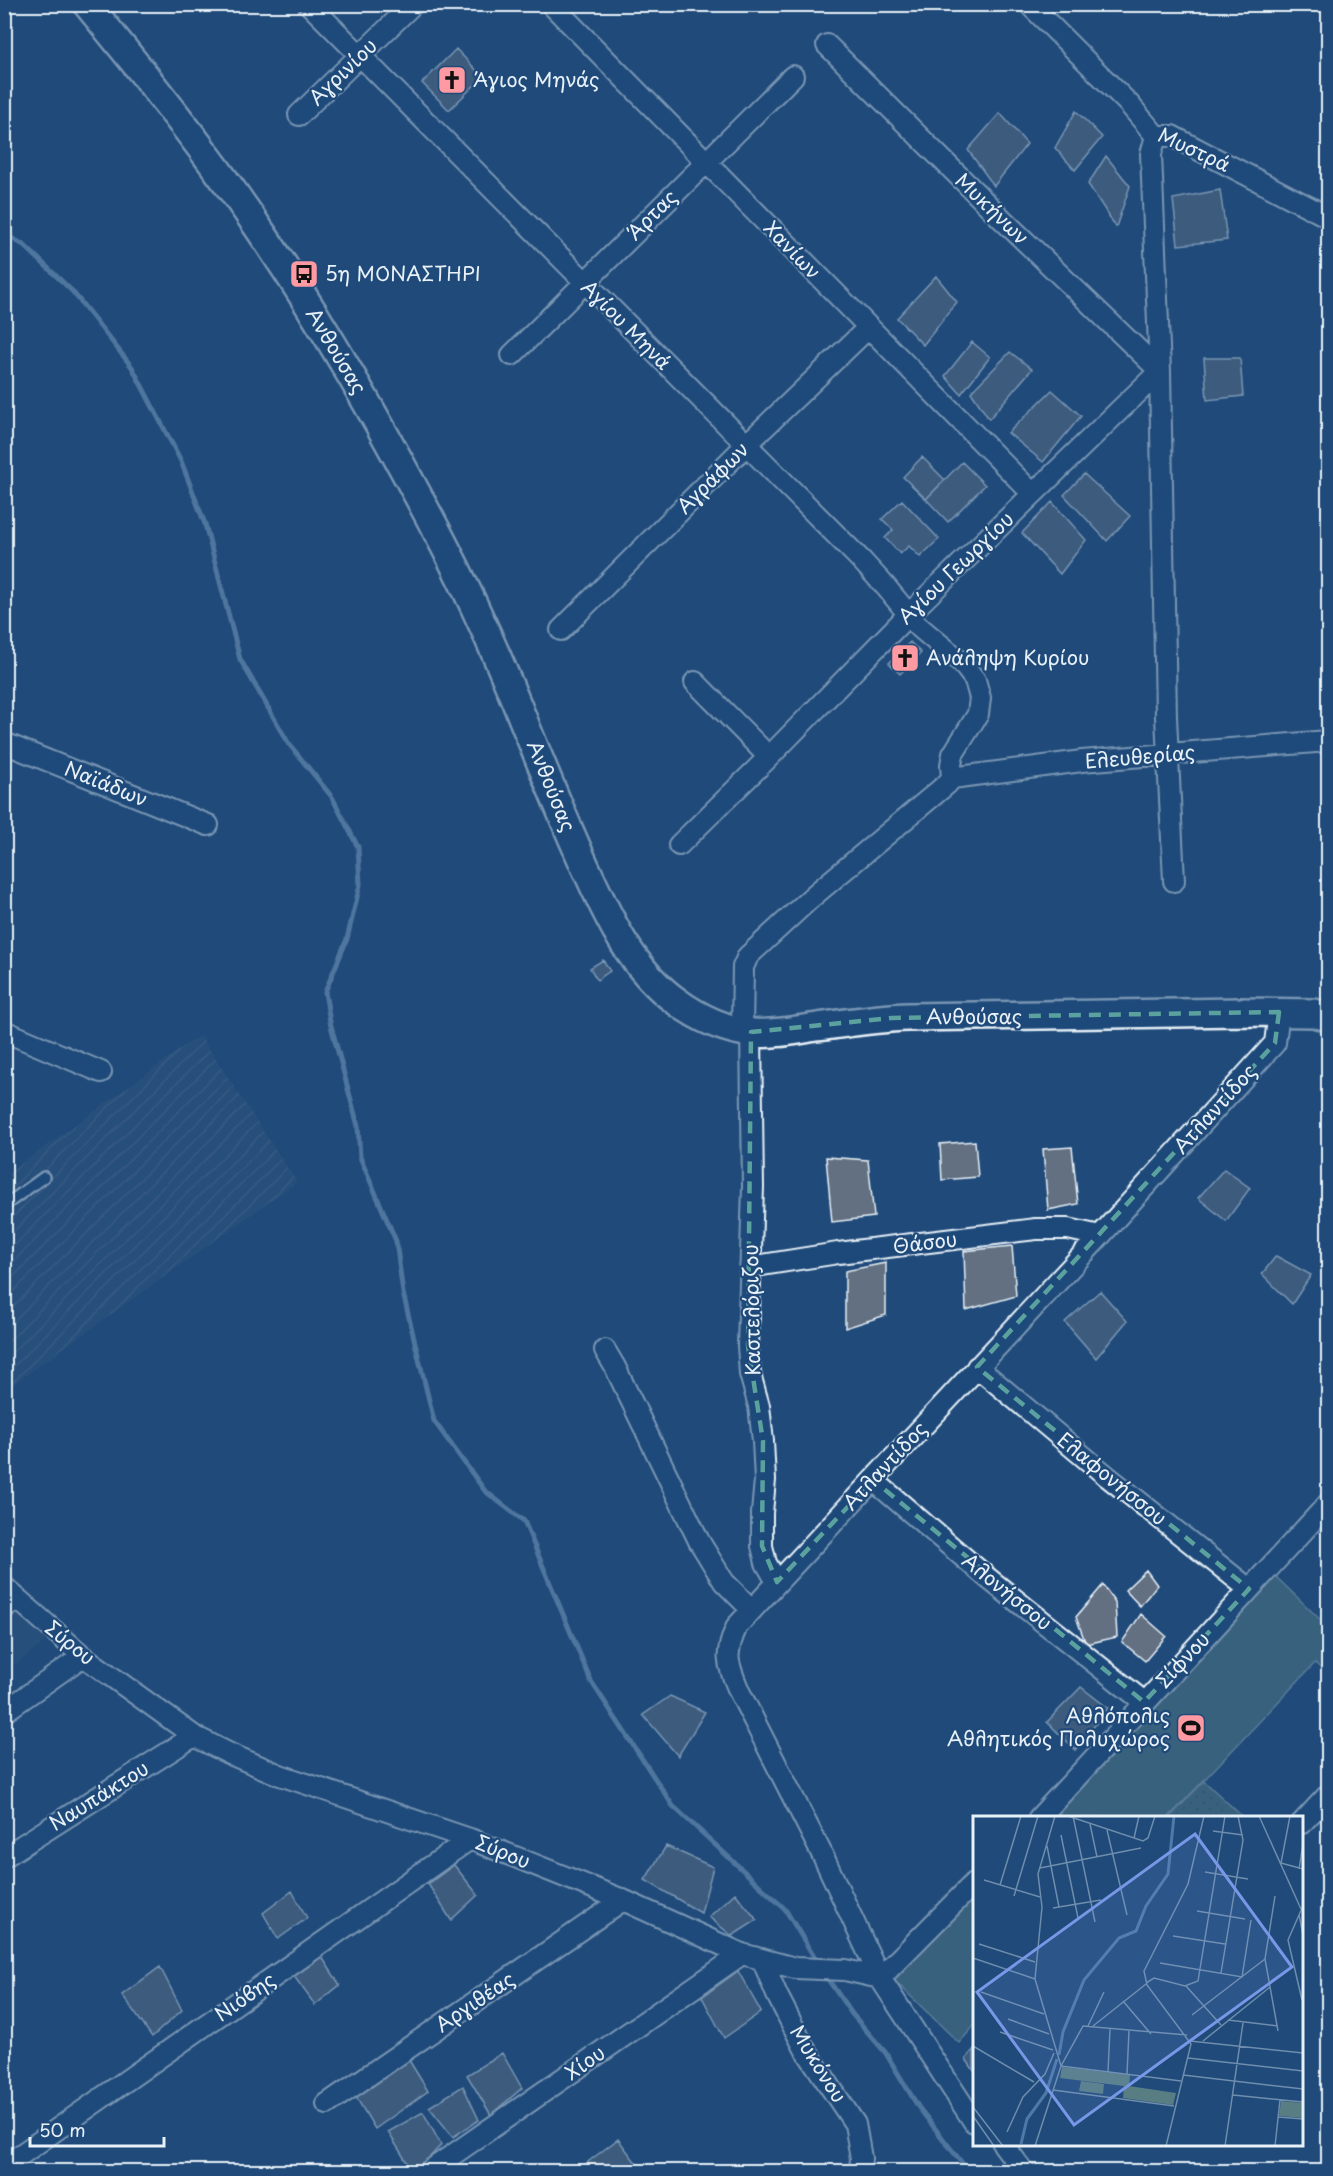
<svg xmlns="http://www.w3.org/2000/svg" width="1333" height="2176" viewBox="0 0 1333 2176" font-family="'Playpen Sans',sans-serif">
	<style>
		.built { fill: #33557c }
		.industrial { fill: url(#industrial-furrows) }
		.grass { fill: url(#grass-dots); stroke: #a0b7bd; stroke-width: 1.5 }
		.pitch { fill: #587d82; stroke: #a0b7bd; stroke-width: 1.5 }
		.lines { fill: none; stroke-linecap: round; stroke-linejoin: round }
		.stream { stroke: #8baac9; stroke-width: 5 }
		.building { fill: #637082; stroke: #e8f1f8; stroke-width: 1.5 }
		.lane-casing { stroke: #e8f1f8; stroke-width: 14 }
		.street-casing { stroke: #e8f1f8; stroke-width: 24 }
		.secondary-casing { stroke: #e8f1f8; stroke-width: 32 }
		.lane { stroke: #1f4a7a; stroke-width: 9 }
		.street { stroke: #1f4a7a; stroke-width: 20 }
		.secondary { stroke: #1f4a7a; stroke-width: 27 }
		.marked { fill: none; stroke: #5ba19e; stroke-width: 4.5; stroke-dasharray: 12 8; stroke-linejoin: round }
		.labels { text-anchor: middle; stroke-width: 4.5; stroke-linejoin: round; paint-order: stroke }
		.street-label { font-size: 20px; fill: #e8f1f8; stroke: #1f4a7a }
		.poi-label { font-size: 20px; fill: #e8f1f8; stroke: #1f4a7a; text-anchor: start }
		.inset-river { fill: none; stroke: #4d7aa9; stroke-width: 3 }
		.inset-road { fill: none; stroke: #6f8dac; stroke-width: 1.5 }
		.view { fill: #7897e6; fill-opacity: 0.15; stroke: #7897e6; stroke-width: 3 }
		.inset-edge { fill: none; stroke: #e8f1f8; stroke-width: 3 }
	</style>
	<defs>
		<pattern id="industrial-furrows" width="10" height="10" patternUnits="userSpaceOnUse" patternTransform="scale(1.5)"><rect width="10" height="10" fill="#33557c"/><path d="M-1 1l2-2M0 10L10 0M9 11l2-2" fill="none" stroke="#516e8f"/></pattern>
		<pattern id="grass-dots" width="8" height="8" patternUnits="userSpaceOnUse" patternTransform="scale(1.5)"><rect width="8" height="8" fill="#587d82"/><path d="M2 2h.1M6 6h.1" fill="none" stroke="#506569" stroke-width="1.8" stroke-linecap="round"/></pattern>
	</defs>
	<rect width="100%" height="100%" fill="#1f4a7a"/>
	<filter id="ink" filterUnits="userSpaceOnUse"><feTurbulence type="fractalNoise" baseFrequency=".0167" numOctaves="2"/><feDisplacementMap in="SourceGraphic" scale="12" xChannelSelector="R" yChannelSelector="G"/><feConvolveMatrix kernelMatrix="1 2 1 2 8 2 1 2 1" color-interpolation-filters="sRGB"/></filter>
	<g filter="url(#ink)">
		<path class="built" d="M5 1569 65 1627 5 1672Z"/>
		<path class="industrial" d="M200 1035 297 1182 5 1390 4 1176Z"/>
		<path class="grass" d="M1204 1781 1243 1817 1169 1818Z"/>
		<path class="pitch" d="M1272 1573 1328 1627V1675L1315 1663 1169 1817 1044 1818Z
			M974 1893V2026L959 2043 895 1981 898 1975Z"/>
		<g class="lines">
			<path class="stream" d="M4 234 24 245 72 291 132 367 181 461 205 524 240 659 289 744 332 797 358 847 360 885 347 939 325 992 330 1022 358 1126 360 1157 396 1241 403 1293 434 1421 485 1491 524 1521 591 1681 673 1806 785 1909 819 1965
				M825 1975 852 2014 885 2052 919 2108 969 2172"/>
		</g>
		<path class="building" d="M456 49 483 77 449 110 422 83Z
			M1076 111 1102 137 1075 170 1055 148Z
			M1000 113 1027 144 994 186 968 150Z
			M1106 156 1130 186 1116 227 1088 184Z
			M1220 190 1227 240 1178 245 1173 199Z
			M936 276 957 302 923 345 897 318Z
			M972 342 990 357 961 394 945 376Z
			M1010 352 1032 369 989 419 971 392Z
			M1204 358H1240L1243 396 1207 400Z
			M1052 390 1081 416 1043 462 1008 433Z
			M922 457 945 480 926 499 903 477Z
			M962 462 985 485 948 522 926 499Z
			M1084 474 1130 516 1107 541 1064 495Z
			M902 500 939 539 920 557 909 546 900 554 885 538 893 530 882 519Z
			M1052 502 1086 540 1060 574 1022 533Z
			M910 642 921 653 900 674 889 663Z
			M603 960 610 971 597 980 590 968Z
			M975 1141 978 1177 942 1180 940 1144Z
			M1072 1147 1078 1204 1048 1210 1043 1149Z
			M826 1157 868 1160 874 1217 832 1222Z
			M1224 1169 1250 1188 1226 1221 1198 1198Z
			M1012 1246 1016 1296 966 1310 964 1251Z
			M1276 1256 1311 1275 1292 1304 1262 1274Z
			M886 1263V1315L845 1328V1271Z
			M1100 1291 1127 1321 1096 1358 1065 1322Z
			M1146 1570 1157 1585 1140 1606 1125 1590Z
			M1103 1585 1115 1602 1117 1637 1086 1644 1076 1617Z
			M1141 1614 1166 1636 1145 1661 1122 1642Z
			M1081 1687 1108 1708 1076 1750 1047 1722Z
			M670 1696 705 1712 678 1756 643 1715Z
			M666 1846 713 1867 701 1913 645 1880Z
			M454 1865 478 1895 451 1920 428 1884Z
			M292 1891 307 1918 278 1939 263 1913Z
			M735 1893 757 1920 732 1936 709 1917Z
			M320 1954 340 1985 315 2005 293 1975Z
			M160 1967 182 2010 152 2037 122 1995Z
			M738 1971 761 2012 724 2038 702 1997Z
			M974 2049V2071L966 2059Z
			M502 2053 522 2088 491 2115 467 2075Z
			M407 2057 428 2091 375 2129 356 2097Z
			M463 2086 479 2120 453 2137 429 2107Z
			M423 2112 441 2145 416 2172H413L388 2132Z
			M618 2139 643 2172H576V2171Z"/>
		<g class="lines">
			<g class="lane-casing">
				<path id="lane" d="M4 1206 44 1177
					M4 1614 21 1603"/>
			</g>
			<g class="street-casing">
				<path id="street" d="M309 4 863 562 886 587 918 626 962 663 975 680 980 698 978 714 953 754 951 765 952 778 947 784 813 896 748 956 743 967 742 1031
					M551 4 1033 494
					M1029 4 1129 104 1156 136
					M299 115 413 4
					M1156 136 1151 154 1160 371 1166 717 1174 881
					M1156 136H1172L1328 217
					M512 355 793 76
					M561 630 746 445 868 328
					M695 682 769 757
					M4 743 208 825
					M952 778 1082 761 1328 741
					M679 845 769 757 908 615 1160 371 1003 220 827 45
					M4 1031 101 1072
					M751 1032 753 1187 748 1346 750 1374 759 1406 763 1441 765 1480 762 1513V1546L766 1563 777 1582
					M750 1267 838 1253 1036 1229H1068L1100 1236
					M605 1350 615 1367 699 1541 724 1582 752 1610
					M977 1367 1108 1477 1249 1589
					M873 1480 989 1579 1144 1702
					M4 1587 83 1656 194 1736 230 1754 280 1775 470 1839 623 1900 742 1954 795 1968 845 1970 880 1978
					M4 1712 83 1656
					M1039 1818 1328 1504
					M1302 1823 1328 1795
					M4 1857 194 1736
					M762 1959 777 1995 805 2049 855 2124 861 2158 860 2172
					M880 1978 974 1883
					M327 2104 623 1900
					M974 2122 880 1978 824 1858 739 1691C727 1662 724 1655 737 1626L1100 1236 1275 1043 1279 1012
					M1003 2144 1024 2172
					M19 2156 470 1839
					M428 2172 742 1954"/>
			</g>
			<g class="secondary-casing">
				<path id="secondary" d="M87 4C145 75 203 147 255 223 324 323 384 431 441 539 474 602 502 666 528 732 548 780 567 828 589 875 610 921 633 970 676 1001 699 1018 725 1030 753 1033 774 1035 796 1030 817 1027 847 1023 877 1018 908 1017L1242 1012 1314 1013 1328 1017"/>
			</g>
			<use href="#lane" class="lane"/>
			<use href="#street" class="street"/>
			<use href="#secondary" class="secondary"/>
		</g>
	</g>
	<path d="M0 0H1333V2176H0ZM1279 1012 1275 1043 977 1367 1249 1589 1144 1702 873 1480 777 1582 762 1546 763 1441 748 1346 751 1032 892 1018Z" fill="#1f4a7a" fill-opacity=".55" fill-rule="evenodd"/>
	<path class="marked" d="M1279 1012 1275 1043 977 1367 1249 1589 1144 1702 873 1480 777 1582 762 1546 763 1441 748 1346 751 1032 892 1018Z"/>
	<defs>
		<g id="church-square" transform="scale(1.5)"><rect x="-9" y="-9" width="18" height="18" rx="4" fill="#ff9aa2" stroke="#1f4a7a"/><path d="M-1.2-6h2.4v3.5h3.3v2.4h-3.3V6h-2.4V-.1h-3.3v-2.4h3.3Z" fill="#111"/></g>
		<g id="bus-square" transform="scale(1.5)"><rect x="-9" y="-9" width="18" height="18" rx="4" fill="#ff9aa2" stroke="#1f4a7a"/><path d="M-5-6H5V4H4V6H2V4H-2V6H-4V4H-5ZM-3.5-4V0h7V-4ZM-3.5 1.2v1.5H-2V1.2ZM2 1.2v1.5H3.5V1.2Z" fill="#111"/></g>
		<g id="stadium-square" transform="scale(1.5)"><rect x="-9" y="-9" width="18" height="18" rx="4" fill="#ff9aa2" stroke="#1f4a7a"/><path d="M0-5a6.5 5 0 1 0 0 10a6.5 5 0 1 0 0-10ZM-3.5-1.8h7v3.6h-7Z" fill="#111"/></g>
	</defs>
	<g fill-rule="evenodd">
		<use href="#church-square" x="452" y="80"/>
		<use href="#bus-square" x="304" y="274"/>
		<use href="#church-square" x="905" y="658"/>
		<use href="#stadium-square" x="1191" y="1728"/>
	</g>
	<g class="labels">
		<g class="street-label">
			<text transform="translate(343 72) rotate(-44)" y="7">Αγρινίου</text>
			<text transform="translate(1194 150) rotate(25)" y="7">Μυστρά</text>
			<text transform="translate(992 209) rotate(44)" y="7">Μυκήνων</text>
			<text transform="translate(652 215) rotate(-45)" y="7">Άρτας</text>
			<text transform="translate(792 250) rotate(46)" y="7">Χανίων</text>
			<text transform="translate(626 325) rotate(45)" y="7">Αγίου Μηνά</text>
			<text transform="translate(336 351) rotate(59)" y="7">Ανθούσας</text>
			<text transform="translate(713 478) rotate(-45)" y="7">Αγράφων</text>
			<text transform="translate(956 568) rotate(-44)" y="7">Αγίου Γεωργίου</text>
			<text transform="translate(1140 757) rotate(-5)" y="7">Ελευθερίας</text>
			<text transform="translate(106 784) rotate(22)" y="7">Ναϊάδων</text>
			<text transform="translate(551 786) rotate(68)" y="7">Ανθούσας</text>
			<text x="974" y="1024">Ανθούσας</text>
			<text transform="translate(1215 1109) rotate(-48)" y="7">Ατλαντίδος</text>
			<text transform="translate(925 1243) rotate(-7)" y="7">Θάσου</text>
			<text transform="translate(752 1310) rotate(-91)" y="7">Καστελόριζου</text>
			<text transform="translate(885 1466) rotate(-47)" y="7">Ατλαντίδος</text>
			<text transform="translate(1112 1479) rotate(39)" y="7">Ελαφονήσσου</text>
			<text transform="translate(1007 1592) rotate(39)" y="7">Αλονήσσου</text>
			<text transform="translate(70 1643) rotate(39)" y="7">Σύρου</text>
			<text transform="translate(1183 1660) rotate(-47)" y="7">Σίφνου</text>
			<text transform="translate(99 1796) rotate(-32)" y="7">Ναυπάκτου</text>
			<text transform="translate(503 1852) rotate(22)" y="7">Σύρου</text>
			<text transform="translate(245 1997) rotate(-35)" y="7">Νιόβης</text>
			<text transform="translate(475 2002) rotate(-34)" y="7">Αργιθέας</text>
			<text transform="translate(585 2063) rotate(-35)" y="7">Χίου</text>
			<text transform="translate(818 2064) rotate(58)" y="7">Μυκόνου</text>
		</g>
		<g class="poi-label">
			<text x="473" y="87">Άγιος Μηνάς</text>
			<text x="325" y="281">5η ΜΟΝΑΣΤΗΡΙ</text>
			<text x="926" y="665">Ανάληψη Κυρίου</text>
			<text x="1170" y="1723" text-anchor="end">Αθλόπολις<tspan x="1170" dy="23">Αθλητικός Πολυχώρος</tspan></text>
		</g>
	</g>
	<g transform="translate(973 1816)">
		<rect width="330" height="330" fill="#1f4a7a"/>
		<path d="M108 265 131 268 130 278 106 275ZM308 285 330 287V302L306 300Z" fill="#587d82"/>
		<path d="M89 251 157 259 156 270 203 277 200 289 150 282 151 270 87 262Z" fill="#587d82"/>
		<path class="inset-river" d="M86 239 90 216 111 164 146 122 163 115 173 90 195 58 201 0M48 328 54 303 73 277 84 243"/>
		<path class="inset-road" d="M82 0 65 58 69 91 62 163 88 250M95 0 170 25 175 22 182 0M100 0 122 106M286 0 328 93M117 8 124 41M134 14 154 99M240 15 270 19M88 19 105 102M161 22 166 0M74 30 86 91M308 47 317 0M308 47 330 53M67 52 168 32M326 53 330 28M232 56 275 63M11 64 67 81M27 69 48 0M41 80 65 0M302 80 292 143 305 215M80 92 128 84M224 95 272 103M326 98 330 119M200 120 252 128M6 128 62 146M0 142 62 163M187 147 269 161 278 104M248 157 270 24 265 0M173 167 181 162 212 170 225 165 252 0M213 170 248 209M8 176 71 198M329 184 315 124 330 90M150 185 178 218M219 199 292 143M35 203 76 218M255 204 305 210M115 210 131 176M120 210 173 168M27 216 80 234M217 225 330 237M230 225 297 171M0 230 61 266M215 242 330 255M88 250 208 265M135 256 137 213M154 258 156 215M210 259 330 273M80 274 201 290M260 279 330 286M0 291 30 330M0 300 21 330M305 301 330 303M34 316 50 281 72 258 81 237M62 330 88 250 110 210 214 219M193 330 218 228 174 169 171 155 215 68 231 0M252 330 270 207M302 330 307 284"/>
		<path class="view" d="M222 18 319 151 101 309 4 176Z"/>
		<rect width="330" height="330" class="inset-edge"/>
	</g>
	<rect width="1333" height="2176" fill="none" stroke="#1f4a7a" stroke-width="24"/>
	<rect x="12" y="12" width="1309" height="2152" fill="none" stroke="#e8f1f8" stroke-width="2" filter="url(#ink)"/>
	<path d="M30 2137v9h134v-9" fill="none" stroke="#e8f1f8" stroke-width="3"/>
	<text x="39" y="2137" font-size="18" fill="#e8f1f8" stroke="#1f4a7a" stroke-width="4.5" paint-order="stroke">50 m</text>
</svg>
